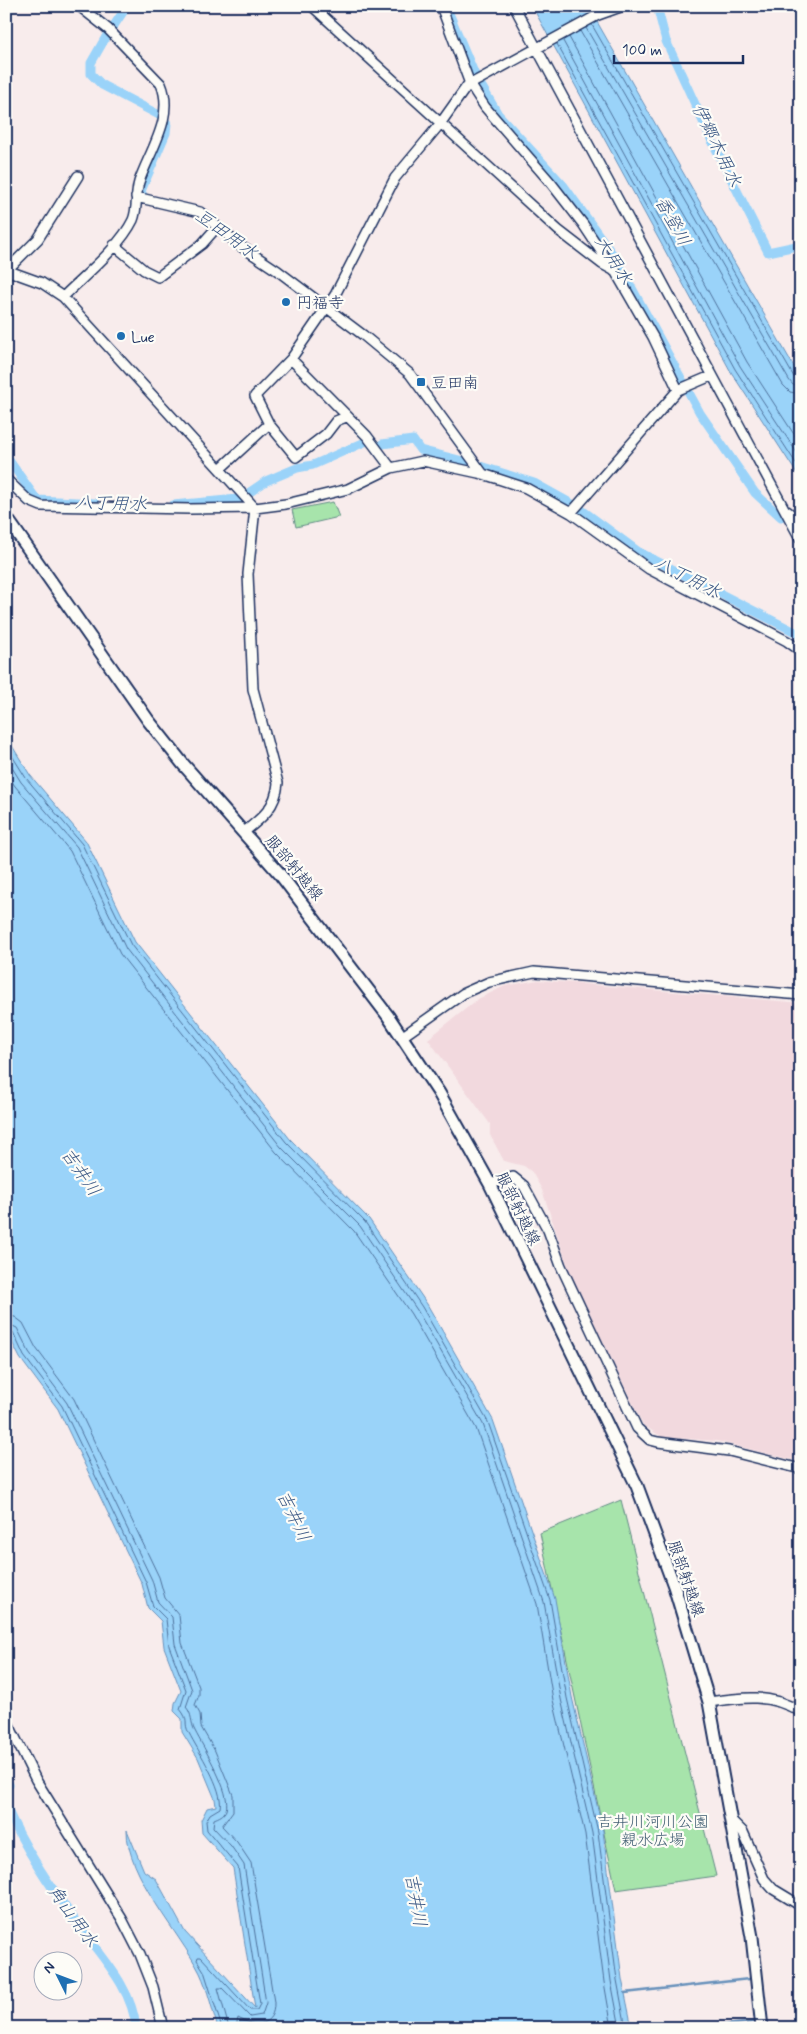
<svg xmlns="http://www.w3.org/2000/svg" width="807" height="2034" viewBox="0 0 807 2034" font-family="Mynerve,'Klee One',sans-serif">
	<style>
		.built { fill: #f2d9de }
		.green { fill: #a7e4ab; stroke: #618a84 }
		.water { fill: #9ad3f9; stroke: #6791bb }
		.lines { fill: none; stroke-linecap: round; stroke-linejoin: round }
		.shore { stroke: #4e719c; stroke-width: 1 }
		.stream { stroke: #6791bb; stroke-width: 2.5 }
		.canal { stroke: #9ad3f9; stroke-width: 9 }
		.minor-casing { stroke: #1b2f5e; stroke-width: 12 }
		.major-casing { stroke: #1b2f5e; stroke-width: 15 }
		.minor { stroke: #fdfcf7; stroke-width: 9 }
		.major { stroke: #fdfcf7; stroke-width: 11 }
		.poi-dot { fill: #1f6fb2; stroke: #fdfcf7; stroke-width: 2 }
		.labels { text-anchor: middle; stroke-width: 4.5; stroke-linejoin: round; paint-order: stroke }
		.poi-label { font-size: 16px; fill: #1b2f5e; stroke: #fdfcf7; text-anchor: start }
		.street-label { font-size: 16px; fill: #1b2f5e; stroke: #fdfcf7 }
		.park-label { font-size: 16px; fill: #3e5c71; stroke: #fdfcf7 }
		.water-label { font-size: 18px; font-style: italic; fill: #3b5885; stroke: #fdfcf7 }
	</style>
	<rect width="100%" height="100%" fill="#f8ecec"/>
	<filter id="ink" filterUnits="userSpaceOnUse"><feTurbulence type="fractalNoise" baseFrequency=".02" numOctaves="2"/><feDisplacementMap in="SourceGraphic" scale="10" xChannelSelector="R" yChannelSelector="G"/><feConvolveMatrix kernelMatrix="1 2 1 2 8 2 1 2 1" color-interpolation-filters="sRGB"/></filter>
	<g filter="url(#ink)">
		<path class="built" d="M538 980 801 1003V1462L717 1441 662 1437 643 1425 570 1273 542 1190 532 1172 524 1166 504 1161 490 1135V1124L428 1039 478 999 505 986Z"/>
		<path class="green" d="M333 502 339 517 296 527 292 510Z
			M621 1500 716 1876 616 1890 540 1533Z"/>
		<path class="water" d="M532 6H588L801 379V480L731 372Z
			M6 736 30 775 86 841 135 942 290 1139 369 1219 427 1304 493 1420 555 1599 572 1697 603 1831 622 1979 632 2028H218C212 2010 208 1990 200 1973 180 1933 126 1875 127 1830L144 1871 156 1879 185 1932 255 2008 233 1868 202 1833 201 1820 207 1808 216 1806 215 1799 198 1758 182 1732V1719L174 1711 175 1703 181 1691 164 1647 161 1621 148 1608 142 1584 58 1409 20 1358 6 1330Z"/>
		<g class="lines">
			<path class="shore" d="M592 25 794 377 801 380
				M586 28 789 380 793 385 801 387
				M580 31 783 385 790 392 801 394
				M569 37 747 362 801 445
				M563 41 740 366 801 459
				M557 44 735 369 801 471
				M6 746 26 778 82 844 131 945 286 1142 365 1222 422 1307 488 1422 550 1600 567 1698 598 1832 617 1980 626 2028
				M6 758 21 782 77 847 126 949 281 1147 360 1226 417 1310 483 1424 544 1602 561 1699 592 1833 611 1981 620 2028
				M6 773 15 786 70 851 120 954 276 1152 354 1231 411 1314 476 1428 537 1604 553 1700 585 1834 604 1982 612 2028
				M6 1316 15 1317 23 1323 36 1348 74 1399 159 1577 165 1598 179 1615 182 1643 199 1687V1695L195 1705 200 1714 201 1727 215 1751 233 1795V1811L222 1826 237 1842 251 1863 274 2002C275 2027 254 2027 238 2018L236 2028
				M6 1323 17 1328 29 1352 67 1403 152 1580 158 1602 172 1617 175 1644 192 1690 186 1707C193 1715 190 1722 195 1731 203 1747 232 1793 226 1810 224 1815 219 1817 214 1819L213 1827 231 1846 244 1865 266 2003 262 2015 250 2017 222 1988H218L229 2028
				M6 1330 13 1332 24 1356 62 1406 146 1582 153 1606 166 1619 169 1646 186 1690 180 1709C190 1721 183 1723 189 1733 198 1751 224 1789 220 1808L210 1814 206 1821 207 1830 238 1867 260 2004 257 2010H250L201 1957H198L197 1960 204 1971 222 2028"/>
			<path class="stream" d="M625 1993 749 1979
				M698 2028 753 2022"/>
			<path class="canal" d="M446 6 475 75 498 114 564 186 616 259 700 413 755 493 781 517
				M657 6 666 41 712 141 768 252 801 245
				M111 30 127 6
				M107 35 91 63V74L102 85 159 115
				M150 200 144 198 141 191 166 133 167 123
				M382 444 413 440 420 450 471 463
				M6 456 37 500 95 503
				M480 466 534 483 572 504
				M250 492 266 481 297 468 313 465 367 441
				M173 505 238 499
				M582 510 639 552 801 635
				M6 1781 9 1785 6 1787
				M6 1806C24 1848 50 1886 77 1923 100 1956 132 1986 136 2028"/>
			<g class="minor-casing">
				<path id="minor" d="M312 6 558 230 602 264 615 271 653 337 678 390
					M441 6 470 84 485 107 551 183 583 224 614 271
					M514 6 801 540
					M136 197 200 212 239 245 278 271 363 335 410 374 483 474
					M114 245 144 270 158 277 202 244 217 227
					M6 270 42 283 63 297 255 508 248 574 253 689 278 783C276 807 262 818 244 832
					M6 271 38 239 78 176
					M63 297C84 276 120 247 133 220 138 208 135 195 139 182 149 152 175 117 161 84L108 29 79 6
					M291 359 255 396 269 424 296 457 326 434 336 421 346 417
					M391 468 367 436 291 359 335 295 395 178 440 124 467 86 598 15 623 6
					M220 469 269 424
					M6 479 29 501 41 506 190 509 255 508 286 504 348 489 391 468 423 461 483 474 526 488 571 513 649 569 787 641 801 651
					M787 511 801 522
					M571 513 678 390 711 376
					M403 1036 464 993 489 982 534 972 801 995
					M490 1184 513 1177 524 1186 548 1230 561 1266 637 1428 650 1440 658 1442 729 1451 801 1469
					M709 1702C742 1697 771 1693 801 1712
					M6 1719 36 1780 122 1919 140 1954 153 1987 163 2028
					M731 1820 743 1832 764 1879 773 1889 801 1906"/>
			</g>
			<g class="major-casing">
				<path id="major" d="M6 517 148 720 183 764 279 873 388 1016 439 1093 490 1184 637 1486 674 1586 709 1702 752 1937 762 2028"/>
			</g>
			<use href="#minor" class="minor"/>
			<use href="#major" class="major"/>
		</g>
	</g>
	<g class="poi-dot">
		<circle cx="286" cy="302" r="5"/>
		<circle cx="121" cy="336" r="5"/>
		<rect x="416" y="377" width="10" height="10" rx="2.5"/>
	</g>
	<g class="labels">
		<g class="poi-label">
			<text x="296" y="308">円福寺</text>
			<text x="131" y="342">Lue</text>
			<text x="431" y="388">豆田南</text>
		</g>
		<g class="street-label">
			<text transform="translate(295 867) rotate(50)" y="6">服部射越線</text>
			<text transform="translate(519 1208) rotate(64)" y="6">服部射越線</text>
			<text transform="translate(687 1578) rotate(71)" y="6">服部射越線</text>
		</g>
		<g class="park-label">
			<text x="653" y="1827">吉井川河川公園<tspan x="653" dy="18">親水広場</tspan></text>
		</g>
		<g class="water-label">
			<text transform="translate(717 145) rotate(64)" y="6">伊郷木用水</text>
			<text transform="translate(673 221) rotate(61)" y="6">香登川</text>
			<text transform="translate(227 234) rotate(36)" y="6">豆田用水</text>
			<text transform="translate(614 260) rotate(58)" y="6">大用水</text>
			<text transform="translate(111 503) rotate(2)" y="6">八丁用水</text>
			<text transform="translate(688 577) rotate(27)" y="6">八丁用水</text>
			<text transform="translate(81 1172) rotate(55)" y="6">吉井川</text>
			<text transform="translate(294 1516) rotate(64)" y="6">吉井川</text>
			<text transform="translate(416 1900) rotate(80)" y="6">吉井川</text>
			<text transform="translate(73 1916) rotate(54)" y="6">角山用水</text>
		</g>
	</g>
	<rect width="807" height="2034" fill="none" stroke="#fdfcf7" stroke-width="25"/>
	<rect x="12" y="12" width="782" height="2009" fill="none" stroke="#1b2f5e" stroke-width="2" filter="url(#ink)"/>
	<g transform="translate(58 1976) rotate(312)"><circle r="24" fill="#fdfcf7" stroke="#a3aaba"/>
	<path d="M0-4L9 19L0 12L-9 19Z" fill="#1f6fb2"/>
	<text y="-8" font-size="14" font-weight="bold" text-anchor="middle" fill="#1b2f5e">N</text>
	</g>
	<path d="M614 55v8h129v-8" fill="none" stroke="#1b2f5e" stroke-width="2.5"/>
	<text x="622" y="55" font-size="15" fill="#1b2f5e" stroke="#fdfcf7" stroke-width="4" paint-order="stroke">100 m</text>
</svg>
